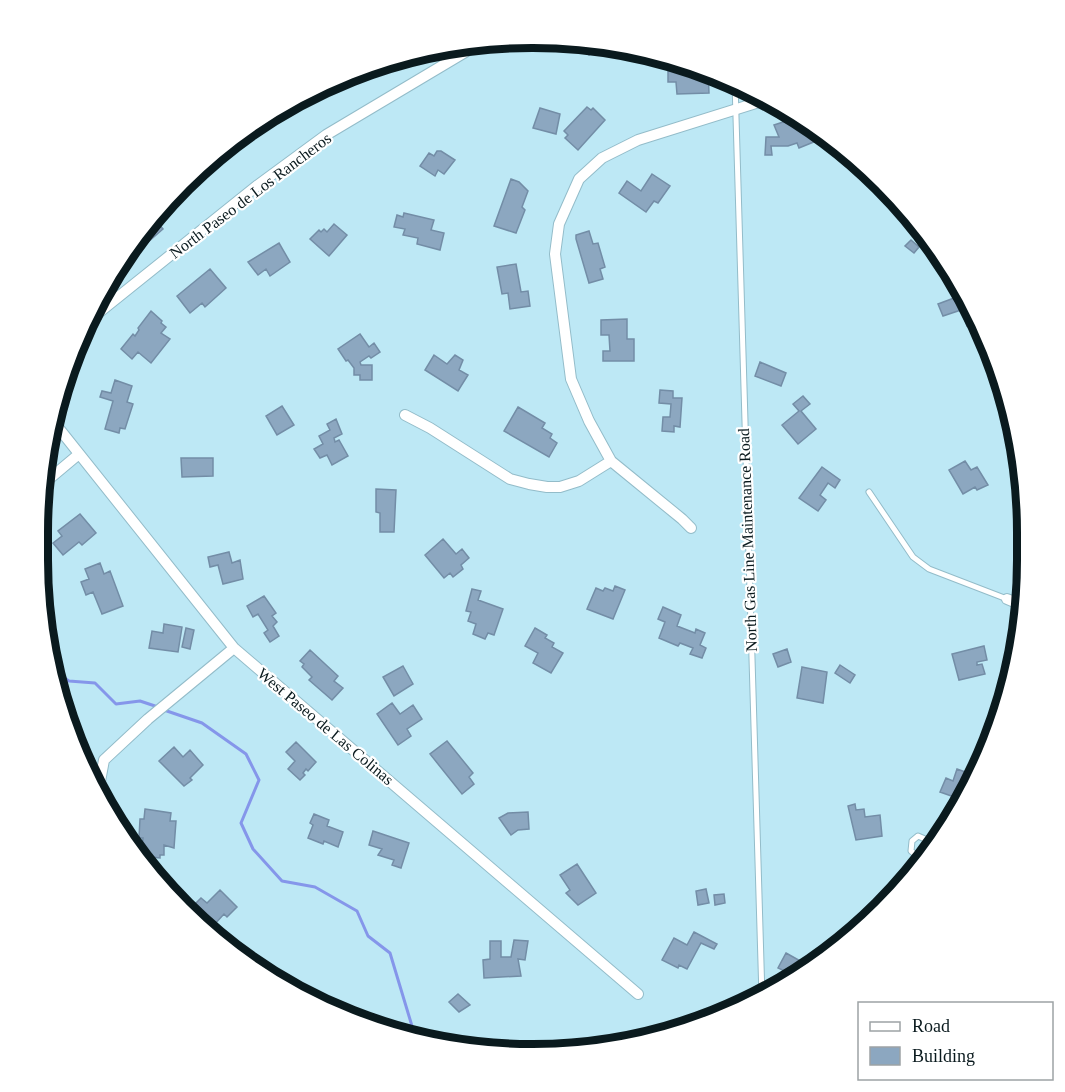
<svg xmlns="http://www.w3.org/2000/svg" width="1065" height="1092" viewBox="0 0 1065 1092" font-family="Georgia,serif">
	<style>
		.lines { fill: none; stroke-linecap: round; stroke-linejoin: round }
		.stream { stroke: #8596ea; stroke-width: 3 }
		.building { fill: #8ca7c0; stroke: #738da6; stroke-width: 1.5 }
		.lane-casing { stroke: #93bcc9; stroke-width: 7 }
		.street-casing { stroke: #93bcc9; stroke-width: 12 }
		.lane { stroke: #fff; stroke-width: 5 }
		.street { stroke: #fff; stroke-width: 10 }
		.labels { text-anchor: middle; stroke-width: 4.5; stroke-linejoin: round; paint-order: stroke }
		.street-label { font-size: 16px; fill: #0a1a1e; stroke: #fff }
		.rim { fill: none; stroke: #0a1a1e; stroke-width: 8 }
	</style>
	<rect width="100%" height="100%" fill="#bde8f5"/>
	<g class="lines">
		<path class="stream" d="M51 669 69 681 95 683 116 704 140 701 158 707
			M164 710 202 723 246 754 259 780 241 823 253 849 282 881 315 887 357 911 368 936 390 953 415 1036"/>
	</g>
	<path class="building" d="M577 41 597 42 604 43 589 55Z
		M668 61 692 64 708 71 709 93 677 94 676 82H668Z
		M587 107 591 110 593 108 605 120 578 150 565 138 568 135 564 131Z
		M540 108 560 114 556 134 533 128Z
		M798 117 804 121 807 128 812 127 818 131 821 139 799 148 797 143 788 146H771L772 155H765L766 137H779L774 125Z
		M437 151H441L455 160 444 174 438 170 435 176 420 166 429 153 434 156Z
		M198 171 195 175 200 179 189 190 183 185Z
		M652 174 670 186 658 203 654 201 646 212 619 193 627 181 641 191Z
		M511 179 519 182 528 191 522 207 525 210 516 233 494 226Z
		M404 213 434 220 431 230 444 233 440 250 417 244 418 238 403 235 405 229 394 227 397 215 403 217Z
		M152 217 163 229 139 250 134 243Z
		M334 224 347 235 329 256 310 239 319 230 321 232 324 229 327 232Z
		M589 231 593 244 598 243 605 267 600 269 603 279 589 283 576 239V235Z
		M911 240 919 247 914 253 905 246Z
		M279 243 290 262 270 276 266 269 258 275 248 262Z
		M516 264 521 292 528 291 530 306 510 309 508 293 502 294 497 267Z
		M210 269 226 288 205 307 202 303 190 313 177 296Z
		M954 298 956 303 964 299 966 305 970 304 980 322 967 326 961 310 943 316 938 304Z
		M151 311 162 321 161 323 166 327 161 333 170 339 151 363 138 352 132 359 121 349 133 334 135 336 139 330 138 328Z
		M627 319V339H634V361H603V351H610L609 335H601V320Z
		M360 334 369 347 374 343 380 352 371 358 369 356 360 362 361 365H372V380H360V375H354V368L348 360 346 361 338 349Z
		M434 355 447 364 455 355 463 360 459 370 468 375 458 391 425 370Z
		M760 362 786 373 781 386 755 376Z
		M115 380 132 386 127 402 133 404 125 429 120 428 119 433 105 429 113 401 100 397 102 391 111 393Z
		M660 390 673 391V398H682L680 427 674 426V432L662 431 663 417H670L671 404 659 403Z
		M803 396 810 404 801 411 816 429 798 444 782 425 799 411 793 404Z
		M282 406 294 425 277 435 266 416Z
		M518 407 545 423 542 428 552 434 550 438 557 443 549 457 504 431Z
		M336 419 342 434 334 438 335 442 339 440 348 456 332 465 327 455 320 458 314 449 323 444 319 436 330 430 327 424Z
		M181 458H213V476L182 477Z
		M965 461 971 470 977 467 988 485 977 490 975 487 963 494 949 470Z
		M822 467 840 480 835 488 828 483 820 495 826 500 818 511 799 498Z
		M376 489 396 490 394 532H380V513L376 512Z
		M1025 494 1026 522 1017 524 1013 495Z
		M80 514 96 533 82 545 79 542 63 555 53 543 62 536 58 531Z
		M443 539 456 554 462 549 469 558 461 565 463 569 453 577 450 573 444 578 425 555Z
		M229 552 232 563 240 560 243 579 223 584 218 565 210 567 208 557Z
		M100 563 104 574 110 571 123 606 102 614 93 592 86 595 81 582 89 579 85 569Z
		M615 586 625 590 613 619 587 609 596 588 603 591 605 588 613 591Z
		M472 589 481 591 478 600 503 609 494 635 488 633 485 639 473 634 476 624 468 621 471 612 466 611Z
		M264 596 276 613 272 616 277 622 273 626 279 636 270 642 264 633 268 630 258 614 253 617 247 606Z
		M663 607 681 615 677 626 695 633 696 629 705 633 700 645 706 648 702 658 690 654 693 648 680 643 678 646 659 638 665 622 658 619Z
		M164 624 182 627 178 652 149 648 152 631 163 633Z
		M186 628 194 630 190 649 182 647Z
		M535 628 547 635 545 638 554 643 552 647 563 653 551 673 533 663 538 653 525 646Z
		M984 646 987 660 977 662V665L982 664 985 674 959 680 952 654Z
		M787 649 791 662 778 667 773 654Z
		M310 650 338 676 334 681 343 688 332 700 309 680 312 677 302 667 304 664 300 661Z
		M840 665 855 675 850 683 835 673Z
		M403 666 413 684 394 696 383 677Z
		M802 667 827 672 823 703 797 698Z
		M392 703 400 714 413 705 422 719 407 729 411 736 398 745 377 714Z
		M447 741 473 773 469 777 474 784 462 794 430 754Z
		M296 742 316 762 308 771 306 769 303 773 305 775 300 780 288 769 295 761 286 752Z
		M174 747 183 757 190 750 203 765 190 778 192 780 184 786 159 761Z
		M957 769 968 773 965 782 968 784 966 788 969 789 961 808 957 806 960 799 940 792 946 778 953 781Z
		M855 804 856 810 864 809 865 817 880 815 882 836 856 840 848 806Z
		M145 809 171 813 170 821H176L174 848 164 845V855H160V858L141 856 143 838H139L140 819H144Z
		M528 812 529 829 518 830 511 835 499 818 508 813Z
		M314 814 329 820 327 826 343 832 338 847 324 841 323 844 308 838 313 825 310 823Z
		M373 831 409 843 401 868 392 865 394 860 378 855 382 849 369 845Z
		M577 864 596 893 578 905 566 893 570 890 560 875Z
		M706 889 709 903 698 905 696 891Z
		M220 890 237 907 227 917 224 914 213 926 203 917 200 920 189 910 201 898 207 903Z
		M724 894 725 903 715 905 714 895Z
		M694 932 717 944 714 949 701 943 687 969 679 965 678 968 662 960 674 938 687 945Z
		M514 940 528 941 525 960 518 959 521 976 484 978 483 960 490 959V941H501V957H511Z
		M786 953 804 963 795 976 778 968Z
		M458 994 470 1005 459 1012 449 1002Z"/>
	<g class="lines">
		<g class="lane-casing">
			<path id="lane" d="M735 83 762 997
				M869 492 913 557 929 569 1007 599
				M925 858 916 855 911 851 912 841 918 836 925 839 933 847"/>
		</g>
		<g class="street-casing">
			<path id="street" d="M87 322 258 185 326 135 482 42
				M405 415 430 428 510 479 529 484 547 487H560L579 481 611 461
				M53 421 234 648 638 994
				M42 485 79 454
				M691 528 682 519 611 461 589 421 571 379 555 254 559 224 579 179 602 158 638 140 769 99
				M1007 599 1024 606
				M98 792 104 760 148 719 234 648"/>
		</g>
		<use href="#lane" class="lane"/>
		<use href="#street" class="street"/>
	</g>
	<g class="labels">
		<g class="street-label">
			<text transform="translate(250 195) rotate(-37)" y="6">North Paseo de Los Rancheros</text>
			<text transform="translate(747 540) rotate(-92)" y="6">North Gas Line Maintenance Road</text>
			<text transform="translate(326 726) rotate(40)" y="6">West Paseo de Las Colinas</text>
		</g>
	</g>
	<path d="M0 0H1065V1092H0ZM532 48H533A484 484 0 0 1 1017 532V560A484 484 0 0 1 533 1044H532A484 484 0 0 1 48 560V532A484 484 0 0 1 532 48Z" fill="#fff" fill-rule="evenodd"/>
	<path class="rim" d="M532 48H533A484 484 0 0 1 1017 532V560A484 484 0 0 1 533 1044H532A484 484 0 0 1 48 560V532A484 484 0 0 1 532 48Z"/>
	<rect x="858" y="1002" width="195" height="78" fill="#ffffff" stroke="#9da3a5" stroke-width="1.5"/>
	<rect x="870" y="1022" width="30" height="9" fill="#ffffff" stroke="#9da3a5" stroke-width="1.5"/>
	<text x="912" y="1032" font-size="18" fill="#0a1a1e">Road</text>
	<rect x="870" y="1047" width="30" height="18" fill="#8ca7c0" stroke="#9da3a5" stroke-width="1.5"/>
	<text x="912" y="1062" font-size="18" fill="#0a1a1e">Building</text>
</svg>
